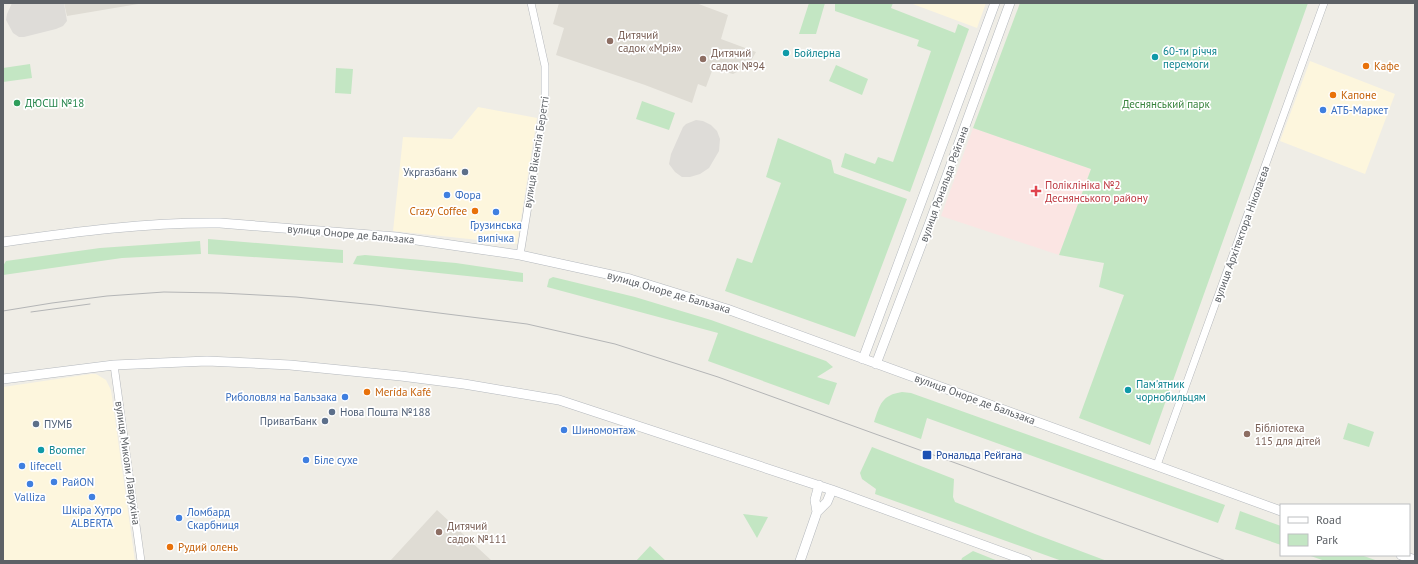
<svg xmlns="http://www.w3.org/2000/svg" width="1418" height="564" viewBox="0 0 1418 564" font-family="'PT Sans',sans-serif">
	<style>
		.commercial { fill: #fdf6dd }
		.industrial { fill: #dedcd8 }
		.education { fill: #dfdcd4 }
		.medical { fill: #fbe5e3 }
		.green { fill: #c3e6c3 }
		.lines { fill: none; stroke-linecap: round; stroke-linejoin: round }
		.street-casing { stroke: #b3b6ba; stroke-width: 8 }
		.secondary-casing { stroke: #b4b8bd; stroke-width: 10 }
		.street { stroke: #fff; stroke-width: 7 }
		.secondary { stroke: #fff; stroke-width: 9 }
		.tram { stroke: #b4b5b6; stroke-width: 1 }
		.education-dot { fill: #8d6e63; stroke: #fff; stroke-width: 1.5 }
		.culture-dot { fill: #0f9aa8; stroke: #fff; stroke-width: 1.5 }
		.food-dot { fill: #e8710a; stroke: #fff; stroke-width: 1.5 }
		.leisure-dot { fill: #2e9e5b; stroke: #fff; stroke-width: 1.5 }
		.shop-dot { fill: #3f7fe0; stroke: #fff; stroke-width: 1.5 }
		.service-dot { fill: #5c6f8a; stroke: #fff; stroke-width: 1.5 }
		.health-dot { fill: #e0444e; stroke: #fff; stroke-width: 1.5 }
		.transit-dot { fill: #1a4fb4; stroke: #fff; stroke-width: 1.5 }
		.labels { text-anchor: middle; stroke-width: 3.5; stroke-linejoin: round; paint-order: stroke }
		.education-label { font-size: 11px; fill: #785e54; stroke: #fff; text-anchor: start }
		.culture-label { font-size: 11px; fill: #0d838f; stroke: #fff; text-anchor: start }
		.food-label { font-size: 11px; fill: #c56008; stroke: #fff; text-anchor: start }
		.leisure-label { font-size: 11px; fill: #27864d; stroke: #fff; text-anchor: start }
		.park-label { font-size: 11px; fill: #37833c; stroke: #fff }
		.shop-label { font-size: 11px; fill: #366cbe; stroke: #fff; text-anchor: start }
		.street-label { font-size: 11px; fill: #5d6166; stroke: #fff }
		.service-label { font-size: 11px; fill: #4e5e75; stroke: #fff; text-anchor: end }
		.health-label { font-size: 11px; fill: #be3a42; stroke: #fff; text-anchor: start }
		.transit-label { font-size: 11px; fill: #164399; stroke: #fff; text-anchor: start }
	</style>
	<rect width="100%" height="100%" fill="#efede6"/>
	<path class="commercial" d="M910 3H986L977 28Z
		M1310 61 1395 94 1365 174 1280 141Z
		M478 107 537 118 517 244 393 231 403 137 452 139Z
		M91 374H96L106 380 111 390 135 561H3V387Z"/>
	<path class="industrial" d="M12 3H64L67 21 63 26 56 29 24 37H19L13 33 6 20 7 14Z
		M696 120 703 121 711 125 717 131 720 139 719 151 709 168 700 174 690 177H682L675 172 669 164 671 154 683 127 686 124Z"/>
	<path class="education" d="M64 3H144L67 16Z
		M559 3H696L728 15 721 39 756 52 748 66 733 74 713 68 706 87 698 84 692 103 645 85 556 55 564 28 553 24Z
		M437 510 492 561H390Z"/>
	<path class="medical" d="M973 128 1091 169 1059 255 941 216Z"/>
	<path class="green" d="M809 3H825L816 34H799Z
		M835 3H893L891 8 955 33 958 24 969 29 910 192 841 167 845 153 875 164 878 157 893 162 931 51 917 46 919 40 835 11Z
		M1020 3H1308L1150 445 1079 418 1124 295 1099 287 1104 263 1059 255 1091 169 973 128Z
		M30 64 32 78 3 82V68Z
		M836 65 868 79 862 95 829 81Z
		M336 68 353 69 351 94 335 93Z
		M642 101 675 113 669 130 636 119Z
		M778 138 831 160 834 173 907 199 855 337 725 291 737 258 752 263 781 183 766 177Z
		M208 239 343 250V263L208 254Z
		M200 241 201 254 122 258 3 275V266L6 261 100 248Z
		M365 255 456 263 523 273V282L353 264 357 256Z
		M553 277 635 297 711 320 826 361 833 367 817 377 837 383 829 405 708 361 718 333 547 287 549 279Z
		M902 392 911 393 1225 505 1218 523 927 418 921 439 874 422C880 404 882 395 902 392Z
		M1348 423 1374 432 1369 447 1343 439Z
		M872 447 954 479 953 497 955 502 1035 534 1107 561H1062L875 494 876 489 862 479 860 473Z
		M1240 511 1281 526V545L1235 529Z
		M743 514 768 517 757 538Z
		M650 546 666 561H636Z
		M973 551 998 561H961L962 558Z
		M1308 555H1361L1378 561H1325Z"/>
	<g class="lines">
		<g class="street-casing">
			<path id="street" d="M520 255 545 102V66L531 3
				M114 365 141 561
				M1157 465 1324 3"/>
		</g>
		<g class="secondary-casing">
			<path id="secondary" d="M3 242C75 232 147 222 220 223L396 237 520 255 630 279 727 309 1281 511
				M863 359 995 3
				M876 364 930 222 1010 3
				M3 379 114 365 207 361 290 365 401 376 464 384 559 400 832 490 1027 561
				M817 512 827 502 832 490
				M1401 555 1415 560
				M800 561 817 512 815 500 819 485"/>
		</g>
		<use href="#street" class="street"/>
		<use href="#secondary" class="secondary"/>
		<path class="tram" d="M3 311 52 303 107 296 164 292 221 293 296 297 375 305 527 324 615 344 718 377 1226 561
			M31 312 90 304"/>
	</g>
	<g class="education-dot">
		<circle cx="610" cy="41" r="4"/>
		<circle cx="703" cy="59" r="4"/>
		<circle cx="1247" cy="434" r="4"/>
		<circle cx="439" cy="532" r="4"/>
	</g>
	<g class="culture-dot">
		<circle cx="786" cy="53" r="4"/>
		<circle cx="1155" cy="57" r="4"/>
		<circle cx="1128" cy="390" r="4"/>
		<circle cx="41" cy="450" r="4"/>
	</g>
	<g class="food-dot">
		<circle cx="1366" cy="66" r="4"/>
		<circle cx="1333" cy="95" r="4"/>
		<circle cx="475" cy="211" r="4"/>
		<circle cx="367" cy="392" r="4"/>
		<circle cx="170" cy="547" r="4"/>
	</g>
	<circle class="leisure-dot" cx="17" cy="103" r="4"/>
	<g class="shop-dot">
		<circle cx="1323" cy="110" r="4"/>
		<circle cx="447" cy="195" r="4"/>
		<circle cx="496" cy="212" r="4"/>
		<circle cx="345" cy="397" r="4"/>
		<circle cx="564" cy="430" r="4"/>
		<circle cx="306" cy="460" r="4"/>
		<circle cx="22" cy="466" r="4"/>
		<circle cx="54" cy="482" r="4"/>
		<circle cx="30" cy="484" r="4"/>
		<circle cx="92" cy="497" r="4"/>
		<circle cx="179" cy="518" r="4"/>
	</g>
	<g class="service-dot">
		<circle cx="465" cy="172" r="4"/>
		<circle cx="332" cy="412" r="4"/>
		<circle cx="325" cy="421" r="4"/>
		<circle cx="36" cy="424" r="4"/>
	</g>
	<path class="health-dot" d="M1034 185h4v4h4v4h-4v4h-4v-4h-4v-4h4z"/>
	<rect class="transit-dot" x="922" y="450" width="10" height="10" rx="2"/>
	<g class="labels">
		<g class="education-label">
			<text x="618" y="39">Дитячий<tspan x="618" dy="13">садок «Мрія»</tspan></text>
			<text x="711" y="57">Дитячий<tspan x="711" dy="13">садок №94</tspan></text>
			<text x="1255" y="432">Бібліотека<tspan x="1255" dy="13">115 для дітей</tspan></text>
			<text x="447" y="530">Дитячий<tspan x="447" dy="13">садок №111</tspan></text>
		</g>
		<g class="culture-label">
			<text x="1163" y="55">60-ти річчя<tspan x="1163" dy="13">перемоги</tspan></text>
			<text x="794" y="57">Бойлерна</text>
			<text x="1136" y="388">Пам'ятник<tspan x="1136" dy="13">чорнобильцям</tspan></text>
			<text x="49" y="454">Boomer</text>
		</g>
		<g class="food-label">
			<text x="1374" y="70">Кафе</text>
			<text x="1341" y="99">Капоне</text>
			<text x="467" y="215" text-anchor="end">Crazy Coffee</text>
			<text x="375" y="396">Merída Kafé</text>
			<text x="178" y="551">Рудий олень</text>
		</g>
		<g class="leisure-label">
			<text x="25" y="107">ДЮСШ №18</text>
		</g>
		<g class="park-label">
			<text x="1166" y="108">Деснянський парк</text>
		</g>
		<g class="shop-label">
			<text x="1331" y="114">АТБ-Маркет</text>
			<text x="455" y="199">Фора</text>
			<text x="496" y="229" text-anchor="middle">Грузинська<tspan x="496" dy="13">випічка</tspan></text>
			<text x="337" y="401" text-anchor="end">Риболовля на Бальзака</text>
			<text x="572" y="434">Шиномонтаж</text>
			<text x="314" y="464">Біле сухе</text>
			<text x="30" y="470">lifecell</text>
			<text x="62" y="486">РайON</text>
			<text x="30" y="501" text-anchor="middle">Valliza</text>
			<text x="92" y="514" text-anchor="middle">Шкіра Хутро<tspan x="92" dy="13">ALBERTA</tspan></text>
			<text x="187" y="516">Ломбард<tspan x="187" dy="13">Скарбниця</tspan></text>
		</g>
		<g class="street-label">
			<text transform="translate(536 152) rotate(-81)" y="4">вулиця Вікентія Беретті</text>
			<text transform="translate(944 184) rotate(-70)" y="4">вулиця Рональда Рейгана</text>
			<text transform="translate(351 234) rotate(5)" y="4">вулиця Оноре де Бальзака</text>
			<text transform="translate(1241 234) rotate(-70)" y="4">вулиця Архітектора Ніколаєва</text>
			<text transform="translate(669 292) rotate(16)" y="4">вулиця Оноре де Бальзака</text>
			<text transform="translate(975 399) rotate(20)" y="4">вулиця Оноре де Бальзака</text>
			<text transform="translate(128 463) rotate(82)" y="4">вулиця Миколи Лаврухіна</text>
		</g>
		<g class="service-label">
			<text x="457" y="176">Укргазбанк</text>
			<text x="340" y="416" text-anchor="start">Нова Пошта №188</text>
			<text x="317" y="425">ПриватБанк</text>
			<text x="44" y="428" text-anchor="start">ПУМБ</text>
		</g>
		<g class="health-label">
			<text x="1045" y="189">Поліклініка №2<tspan x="1045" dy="13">Деснянського району</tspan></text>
		</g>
		<g class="transit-label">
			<text x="936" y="459">Рональда Рейгана</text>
		</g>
	</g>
	<rect width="1418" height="564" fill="none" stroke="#5d6166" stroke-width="8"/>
	<rect x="1280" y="504" width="130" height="52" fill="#ffffff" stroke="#bec0c2"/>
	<rect x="1288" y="517" width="20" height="6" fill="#ffffff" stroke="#bec0c2"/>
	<text x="1316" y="524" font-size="12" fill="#5d6166">Road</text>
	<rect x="1288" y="534" width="20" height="12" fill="#c3e6c3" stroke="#bec0c2"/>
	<text x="1316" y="544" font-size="12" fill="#5d6166">Park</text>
</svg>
